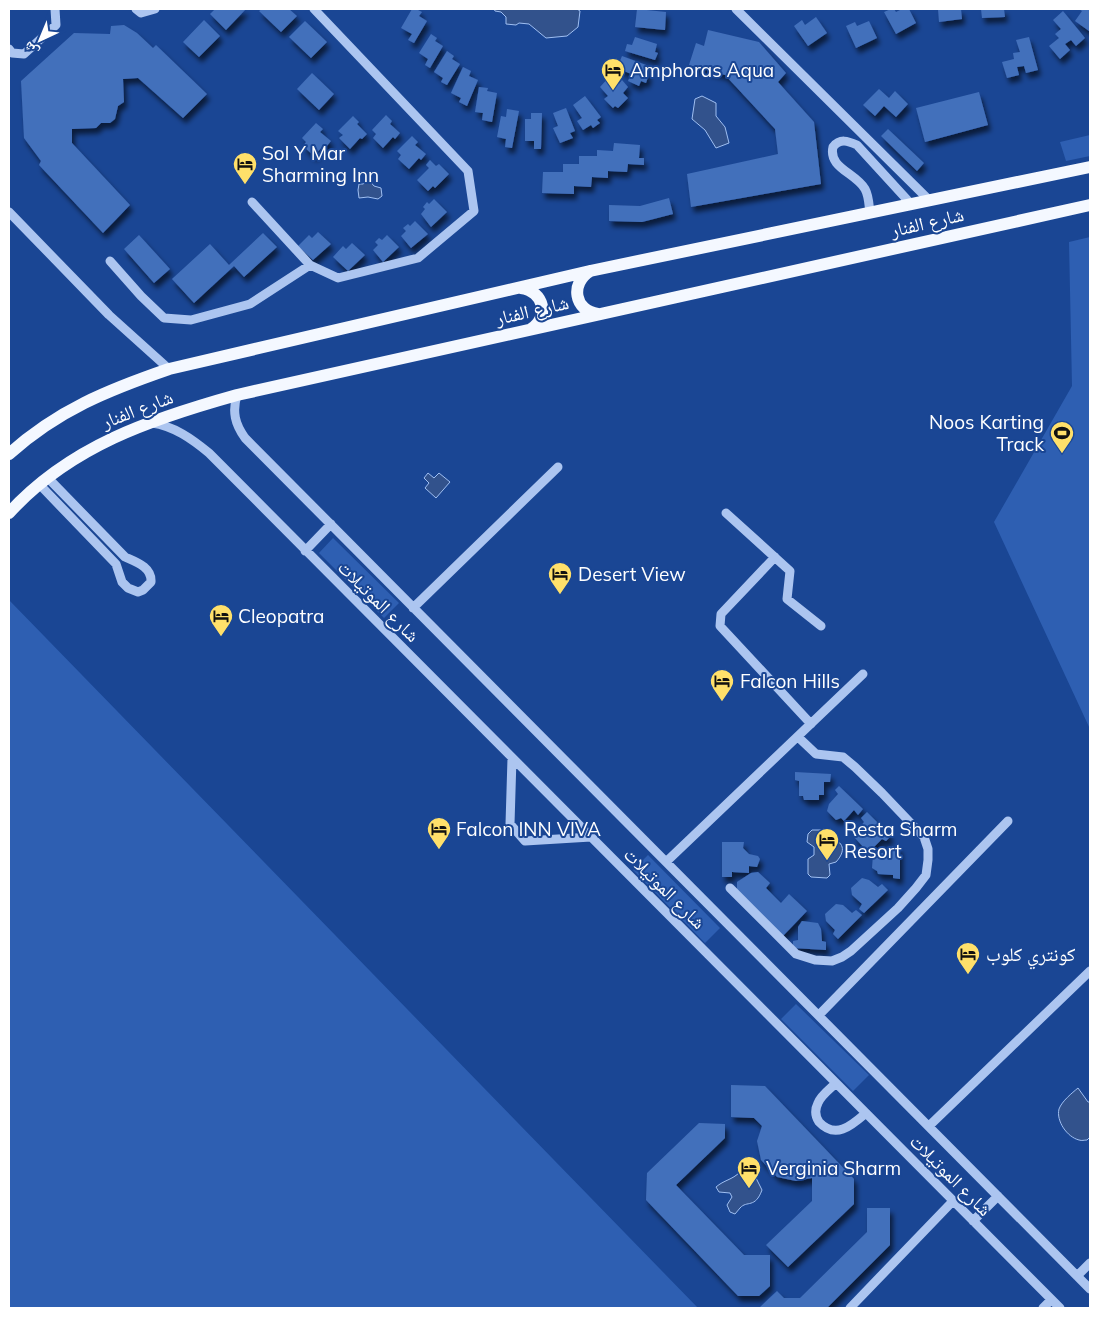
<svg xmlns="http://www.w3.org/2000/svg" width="1099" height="1317" viewBox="0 0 1099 1317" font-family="Mulish,'Noto Naskh Arabic',sans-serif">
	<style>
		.green { fill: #2e5fb2 }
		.water { fill: #32528c; stroke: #9fbff2 }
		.building { fill: #4370bb; filter: url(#shadow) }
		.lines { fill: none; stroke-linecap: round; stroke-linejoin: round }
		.minor { stroke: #acc5f0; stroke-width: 9 }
		.major { stroke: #f4f8ff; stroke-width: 12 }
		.labels { text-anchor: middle; stroke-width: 4; stroke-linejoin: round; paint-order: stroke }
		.poi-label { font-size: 19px; fill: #fff; stroke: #1a4694; text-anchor: start }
		.street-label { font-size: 19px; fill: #fff; stroke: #1a4694 }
	</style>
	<defs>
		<filter id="shadow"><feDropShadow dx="3" dy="5.5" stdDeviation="2.5" flood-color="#0009"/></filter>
	</defs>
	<rect width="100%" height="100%" fill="#1a4694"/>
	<path class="green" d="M1090 135V156L1066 161 1060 142Z
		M1090 237V729L994 522 1072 386 1069 242Z
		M333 538 399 603 384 618 319 553Z
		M9 600 698 1308H9Z
		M648 855 720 928 705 943 633 870Z
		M796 1004 869 1075 853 1091 781 1019Z"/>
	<path class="water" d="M494 9H577L580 11 578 27 567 36 546 38 529 24 519 23 516 25 506 24V17L501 12 495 11Z
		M702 96 716 103V116L725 127 729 143 716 148 705 130 692 119 695 99Z
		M369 180 374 186 381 188 382 196 378 199 368 197 359 198 358 190 359 184H363Z
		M428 473 434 478 439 473 450 482 436 498 425 488 429 483 424 478Z
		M812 830H828V838C845 841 846 851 836 862L829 864 830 875 827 878 811 877 808 874V859L814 855V847L807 842 808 834Z
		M1078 1088 1088 1102H1090V1137L1087 1140C1084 1140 1082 1141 1079 1140 1067 1137 1056 1121 1059 1109 1062 1101 1072 1093 1078 1088Z
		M739 1162 755 1176 762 1190C755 1209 747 1200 740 1208 738 1210 737 1212 735 1214L730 1212 727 1205 732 1197 730 1193 719 1192 716 1187C724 1180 732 1180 740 1172Z"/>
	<path class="building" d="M215 9H246L226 30 210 14Z
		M262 9H289L297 16 281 32 259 11Z
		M412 9H416L422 12 419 16 427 21 414 43 408 40 412 34 401 28Z
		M637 9 666 12 665 30 635 27Z
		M891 9H894L896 12 902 9H909L916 23 896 34 884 12Z
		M938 9H961L962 19 939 22Z
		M981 9H1004L1005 17 982 18Z
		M1079 9H1090V29L1089 31 1075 21 1082 11Z
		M1063 11 1085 38 1076 46 1071 40 1065 44 1070 50 1060 59 1049 46 1059 38 1055 34 1061 29 1053 20Z
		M816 17 827 33 808 46 794 26 802 20 805 25Z
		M204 20 220 36 199 57 183 42Z
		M305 21 327 42 311 58 289 37Z
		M869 21 877 38 856 48 846 26 855 22 857 26Z
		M124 25 137 33 153 48 156 45 207 94 183 118 138 78 123 79 124 102 118 106 115 119 110 123H101L96 128 72 129V143L130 205 103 233 39 165 41 161 24 138 21 81 74 33 110 34 111 26Z
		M708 30 759 42 786 73 778 82 814 122 821 184 691 207 687 174 778 154 775 129 725 75 689 65 696 43 704 46Z
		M431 34 437 38 435 41 443 46 430 68 425 65 428 59 419 53Z
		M635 37 657 44 655 52 658 53 655 60 625 51 627 44 632 45Z
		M1029 37 1038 70 1026 73 1024 66 1017 67 1019 75 1007 78 1002 62 1014 59 1013 53 1020 52 1016 40Z
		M447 51 454 56 452 59 460 64 447 85 441 82 443 78 434 72Z
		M622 56 646 65 644 72 649 74 646 83 641 81 639 86 628 81 631 74 617 68Z
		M463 67 471 71 469 76 478 80 467 106 459 102 461 98 451 93Z
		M312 73 334 94 319 110 297 89Z
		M611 75 619 84 622 80 628 87 623 93 628 98 618 108 615 106 613 108 604 99 608 96 600 87Z
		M479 87 488 88 487 91 497 93 492 122 482 120 483 113 475 112Z
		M879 89 889 98 895 91 908 104 896 117 884 106 875 116 863 105Z
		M979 92 988 125 925 142 916 108Z
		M585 96 601 117 597 120 600 123 593 128 591 125 583 130 577 121 582 118 573 105Z
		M566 108 575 131 570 133 573 138 560 143 553 128 558 126 553 113Z
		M507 109 519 111 512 148 505 147 506 139 497 137 501 116 506 117Z
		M531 113H542L541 149H534V141H525V119H531Z
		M386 115 392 121 390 124 400 133 395 139 393 137 383 148 373 138 376 134 372 130Z
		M353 116 359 122 357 124 367 134 362 139 360 138 350 149 339 138 343 135 338 131Z
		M316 123 323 129 320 132 331 141 326 147 324 145 314 156 303 146 306 142 302 138Z
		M888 129 924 163 917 171 881 136Z
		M412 136 418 142 415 145 426 154 421 160 419 158 409 169 398 159 401 155 397 151Z
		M614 143 640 145 639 158H644V165L628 164 627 172 608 171V178L592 177 591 187 574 186V194L542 193 543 172H563V164H579V156H597V150L613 151Z
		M430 160 436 166 439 164 449 174 435 188 433 186 428 191 417 180 429 168 426 165Z
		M669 198 673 214 642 222 609 221V205L640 206Z
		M434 199 447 212 431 227 421 214 425 209 423 207 427 202 429 204Z
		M415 221 428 234 411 248 401 236 406 231 403 228 408 224 410 226Z
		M318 232 331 244 313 260 298 246 309 235 312 238Z
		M263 233 277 247 244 277 234 266 194 303 172 279 210 244 229 265Z
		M139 235 170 269 154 283 124 249Z
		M387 235 399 247 383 262 373 250 378 245 375 242 379 238 382 240Z
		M352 243 365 255 348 271 333 257 343 246 346 249Z
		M795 772 831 774 830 782H824V795H819V800H804L803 796H799V781L795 780Z
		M839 786 863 809 858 815 854 810 844 821 841 818 836 820 827 811 829 804 838 794 835 790Z
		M867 812 891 836 886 841 882 839 873 848 866 850 855 838 857 831 864 822 861 818Z
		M722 842H744L743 848 749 854 758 856 760 859 757 867 749 866V873L732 872V877H722Z
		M892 846 900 847V879L893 878V875L878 874 877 871 872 868 873 855 892 851Z
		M758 872 770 883 766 888 781 903 789 894 807 911 783 936 737 892V882L751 873Z
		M862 878 869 880 878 887 882 884 888 890 864 913 859 909 862 904 852 895 851 888Z
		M836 904 843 905 852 913 856 910 862 915 838 939 833 934 835 930 826 921 825 914Z
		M802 921 818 923 821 929 822 941 826 942V950L793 948V941L798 940V927Z
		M731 1085 765 1086 854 1179V1204L788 1267 766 1245 812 1201V1178L796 1181 777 1177 761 1160 757 1141 762 1126 754 1118 731 1117Z
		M699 1123 725 1124V1138L676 1185 744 1255H770V1286L759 1296H738L646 1200 647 1173Z
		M867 1208H890V1245L827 1308H759L777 1291 784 1298H800L867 1232Z"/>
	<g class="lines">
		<path class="minor" d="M136 9 141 13 155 9
			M736 9 930 201
			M9 49 12 53 24 54 56 25 55 9
			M252 202 310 265 338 278 418 258 474 211 468 171 314 9
			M9 212 109 315 169 369
			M870 213C869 206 869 196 865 189 856 173 828 168 833 147 840 138 848 141 857 145L911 204
			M110 261 141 296 164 318 191 320 250 304 310 265
			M237 395C232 412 235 424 245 438L1090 1289
			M152 423C174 426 192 439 209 453L1060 1308
			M39 484 116 564 122 582 128 588 138 592 143 590 151 582C152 567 136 562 125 557L47 477
			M726 513 790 571 787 599 821 626
			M305 551 331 524
			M775 557 721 614 720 626 811 724
			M413 608 558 467
			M512 758 510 824 525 841 591 837
			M666 862 863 674
			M730 888 796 954 815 960 832 961 842 957 851 951 898 908 916 888 926 875 928 860V849L924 837 882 793 855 767 843 757 816 754 798 737
			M819 1015 1008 821
			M836 1083C830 1089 821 1095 818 1103 815 1109 815 1116 819 1122 836 1140 852 1125 866 1113
			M929 1126 1090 971
			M973 1221 998 1196
			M1077 1276 1090 1263
			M850 1308 953 1201
			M1043 1308 1051 1300"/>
		<path class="major" d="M590 271C570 283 574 311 598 314
			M521 288C544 291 550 317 531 329
			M9 454C58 410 108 390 169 369L590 271 1090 167
			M9 513C70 446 151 419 237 395L1090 205"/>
	</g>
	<defs>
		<g id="hotel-pin" transform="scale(1.25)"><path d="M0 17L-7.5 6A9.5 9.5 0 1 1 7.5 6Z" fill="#ffe06a" stroke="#1a4694"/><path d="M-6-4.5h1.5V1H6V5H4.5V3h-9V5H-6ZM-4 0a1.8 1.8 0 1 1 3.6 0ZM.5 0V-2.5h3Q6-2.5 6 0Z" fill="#111"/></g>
		<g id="stadium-pin" transform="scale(1.25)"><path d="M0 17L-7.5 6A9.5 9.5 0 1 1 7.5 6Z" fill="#ffe06a" stroke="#1a4694"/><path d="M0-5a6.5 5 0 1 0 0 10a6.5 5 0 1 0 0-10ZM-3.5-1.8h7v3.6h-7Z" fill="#111"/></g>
	</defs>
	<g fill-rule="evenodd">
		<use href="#hotel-pin" x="613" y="70"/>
		<use href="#hotel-pin" x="245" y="164"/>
		<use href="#stadium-pin" x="1062" y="433"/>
		<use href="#hotel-pin" x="560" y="574"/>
		<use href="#hotel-pin" x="221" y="616"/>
		<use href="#hotel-pin" x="722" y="681"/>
		<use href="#hotel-pin" x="439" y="829"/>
		<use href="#hotel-pin" x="827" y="840"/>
		<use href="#hotel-pin" x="968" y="954"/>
		<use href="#hotel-pin" x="749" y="1168"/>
	</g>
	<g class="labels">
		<g class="poi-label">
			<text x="630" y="77">Amphoras Aqua</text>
			<text x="262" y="160">Sol Y Mar<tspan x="262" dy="22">Sharming Inn</tspan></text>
			<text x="1044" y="429" text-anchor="end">Noos Karting<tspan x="1044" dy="22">Track</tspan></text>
			<text x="578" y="581">Desert View</text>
			<text x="238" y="623">Cleopatra</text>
			<text x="740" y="688">Falcon Hills</text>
			<text x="456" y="836">Falcon INN VIVA</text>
			<text x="844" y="836">Resta Sharm<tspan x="844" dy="22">Resort</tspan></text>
			<text x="986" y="961">كونتري كلوب</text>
			<text x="766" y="1175">Verginia Sharm</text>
		</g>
		<g class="street-label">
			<text transform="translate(927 222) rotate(-13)" y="7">شارع الفنار</text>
			<text transform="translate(532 310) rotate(-13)" y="7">شارع الفنار</text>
			<text transform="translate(137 409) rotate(-21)" y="7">شارع الفنار</text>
			<text transform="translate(379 601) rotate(45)" y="7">شارع الموتيلات</text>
			<text transform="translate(665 888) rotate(45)" y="7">شارع الموتيلات</text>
			<text transform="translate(951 1175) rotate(45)" y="7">شارع الموتيلات</text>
		</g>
	</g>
	<rect width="1099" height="1317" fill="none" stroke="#ffffff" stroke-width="20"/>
	<g transform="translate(40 40) rotate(224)" stroke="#1a4694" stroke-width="4" paint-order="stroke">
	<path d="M0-4L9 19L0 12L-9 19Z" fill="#ffffff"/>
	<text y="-8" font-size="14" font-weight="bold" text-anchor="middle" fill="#ffffff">ش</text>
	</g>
</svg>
